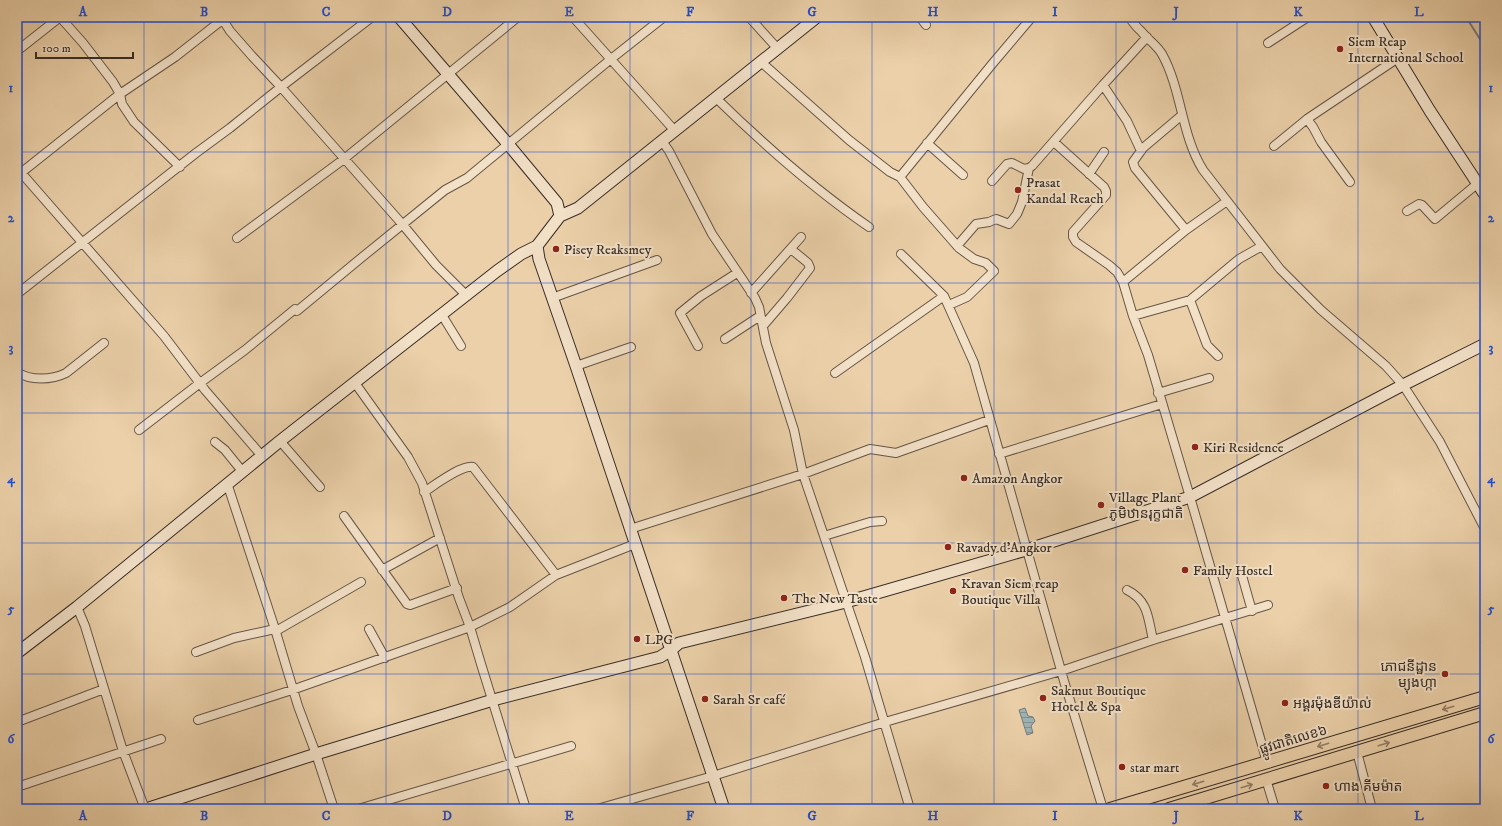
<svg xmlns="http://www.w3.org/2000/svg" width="1502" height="826" viewBox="0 0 1502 826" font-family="'IM FELL DW Pica','Noto Sans Khmer',serif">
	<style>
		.water { fill: url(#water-rules); stroke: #757d7c }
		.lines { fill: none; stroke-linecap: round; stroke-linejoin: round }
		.stream { stroke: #757d7c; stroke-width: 2 }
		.street-casing { stroke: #655647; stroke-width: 10 }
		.secondary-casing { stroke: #382d26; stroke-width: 13 }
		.primary-casing { stroke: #382d26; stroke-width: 14 }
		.street { stroke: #f2e0c7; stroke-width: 8 }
		.secondary { stroke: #f2e0c7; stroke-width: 11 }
		.primary { stroke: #ebd0a9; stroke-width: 12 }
		.oneway { stroke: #927e68 }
		.grid { fill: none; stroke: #1d4ed8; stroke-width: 1; stroke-opacity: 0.55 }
		.poi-dot { fill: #8f2418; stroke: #f2e0c7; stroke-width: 1.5 }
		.labels { text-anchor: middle; stroke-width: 4; stroke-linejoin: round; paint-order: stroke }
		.poi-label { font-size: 14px; fill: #382d26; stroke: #f2e0c7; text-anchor: start }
		.street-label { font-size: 14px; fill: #382d26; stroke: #f2e0c7 }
		.neatline { fill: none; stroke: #1d4ed8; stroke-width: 1.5 }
		.grid-label { font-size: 13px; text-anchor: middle; font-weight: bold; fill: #1d4ed8 }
	</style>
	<defs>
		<pattern id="water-rules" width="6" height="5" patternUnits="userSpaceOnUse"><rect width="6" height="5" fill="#9eb3b5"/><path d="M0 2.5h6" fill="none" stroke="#829293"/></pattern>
	</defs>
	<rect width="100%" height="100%" fill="#ebd0a9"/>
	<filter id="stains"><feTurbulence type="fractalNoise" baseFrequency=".005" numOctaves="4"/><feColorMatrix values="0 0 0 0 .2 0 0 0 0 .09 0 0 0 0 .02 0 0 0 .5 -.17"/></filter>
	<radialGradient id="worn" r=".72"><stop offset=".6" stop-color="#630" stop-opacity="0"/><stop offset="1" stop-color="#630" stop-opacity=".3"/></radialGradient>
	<path class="water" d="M1025 708 1028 716 1033 717 1035 721 1031 726 1033 733 1027 735 1019 710Z"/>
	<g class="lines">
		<path class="stream" d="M1466 17 1485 47"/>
		<g class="street-casing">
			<path id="street" d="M60 17 83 43 113 82 120 94 122 104 134 122 180 167
				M221 17 230 31 252 56 281 87 403 225 436 265 467 296
				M573 17 675 131
				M749 17 778 49
				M920 17 926 25
				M1129 17C1133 22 1136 27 1141 31 1147 39 1157 45 1162 54 1182 90 1181 135 1203 170L1280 269 1321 310 1386 366 1403 385 1440 442 1485 529
				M1268 43 1308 17
				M17 51 60 17
				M761 62 849 140 890 172 900 177 923 207 959 248 974 259 986 263 994 271 967 297 949 305
				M1103 85 1127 121 1141 151
				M716 98C764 145 814 189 869 227
				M1182 115 1143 148 1133 162 1135 168 1186 230
				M1307 119 1313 127 1321 142 1350 182
				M662 141 669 151 712 234 755 298 759 307 766 343 794 430 803 474 865 657 910 809
				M1054 142 1104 187 1106 191V195L1073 232V237L1076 242 1109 265 1117 272 1123 282 1133 316 1148 355 1190 497 1267 762
				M927 143 963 175
				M1274 146 1307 119 1398 58
				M17 168 164 336 205 390 262 456
				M1089 174 1104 152
				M17 176 120 94 175 57 222 20
				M900 177 993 63 1032 17
				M992 181 1007 164 1012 163 1024 169 1029 168
				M1407 211 1419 204 1422 205 1435 219 1477 184
				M237 238 344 159 518 17
				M957 246 976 224 989 222 996 219 1009 224 1017 214 1022 202 1029 168 1032 166 1103 85 1147 37
				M901 254 944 296 974 363 1064 681 1103 809
				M1123 282 1186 230 1227 201
				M751 293 801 237
				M17 294 196 153 230 128 281 87 372 17
				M552 298 657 260
				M1190 300 1207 345 1218 356
				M297 311 366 254 445 190 467 178 611 59 664 17
				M442 315 461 346
				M1133 316 1190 300 1239 259 1262 246
				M763 326 787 298 810 268 808 263 791 249
				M725 339 760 316
				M698 346 680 313 701 296 737 273
				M576 366 631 347
				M17 372C30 381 52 380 66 373L104 343
				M835 373 944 296
				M355 383 408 457 422 483 459 598 470 627 481 664 526 809
				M1158 393 1209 378
				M139 430 200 383 245 350 295 309
				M280 441 320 487
				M215 442 225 450 242 471
				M999 454 1162 404
				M227 483 275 629 298 706 316 754 334 809
				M424 492C435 485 461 465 473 467L556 575
				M344 516 407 604 410 605 457 588
				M630 529 803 474 870 449 896 453 989 420
				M824 536 870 522 882 521
				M382 570 440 538
				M1241 572 1252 611
				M1127 590C1149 601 1148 619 1153 640
				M77 607 85 626 123 751 145 809
				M369 629 385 658
				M276 631 361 582
				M196 652 234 638 275 629
				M198 720 292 690 470 627 510 607 556 575 635 544
				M17 722 104 689
				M1357 752 1372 809
				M1266 779 1275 809
				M17 787 161 739
				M358 809 571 746
				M597 809 713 776 885 722 1061 671 1153 640 1268 605"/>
		</g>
		<g class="secondary-casing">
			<path id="secondary" d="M399 17 508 144 557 203 560 216 537 246 539 259 576 366 724 809
				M1373 17 1430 111 1485 195
				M560 216 578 208 817 17
				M17 653 77 607 280 441 497 271 521 254 537 246
				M146 809 316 754 493 700 660 657 671 650 679 643 846 602 1026 550 1190 497 1403 385 1485 344"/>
		</g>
		<g class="primary-casing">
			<path id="primary" d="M1110 809 1485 697
				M1169 809 1485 713"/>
		</g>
		<use href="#street" class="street"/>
		<use href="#secondary" class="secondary"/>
		<use href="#primary" class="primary"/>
	</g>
	<defs><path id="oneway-shaft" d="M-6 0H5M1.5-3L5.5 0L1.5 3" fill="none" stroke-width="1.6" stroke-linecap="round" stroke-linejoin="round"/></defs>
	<g class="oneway">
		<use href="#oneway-shaft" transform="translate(1448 708) rotate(163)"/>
		<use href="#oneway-shaft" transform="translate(1384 744) rotate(-17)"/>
		<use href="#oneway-shaft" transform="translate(1323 745) rotate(163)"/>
		<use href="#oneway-shaft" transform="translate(1198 783) rotate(163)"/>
		<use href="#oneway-shaft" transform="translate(1247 786) rotate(-17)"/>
	</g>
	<path class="grid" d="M144 17V809M265 17V809M386 17V809M508 17V809M630 17V809M751 17V809M872 17V809M994 17V809M1116 17V809M1237 17V809M1358 17V809M17 152H1485M17 283H1485M17 413H1485M17 543H1485M17 674H1485"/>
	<g class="poi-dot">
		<circle cx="1340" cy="49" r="4"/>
		<circle cx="1018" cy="190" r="4"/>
		<circle cx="556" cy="249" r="4"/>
		<circle cx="1195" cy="447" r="4"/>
		<circle cx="964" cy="478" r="4"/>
		<circle cx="1101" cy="505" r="4"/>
		<circle cx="948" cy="547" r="4"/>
		<circle cx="1185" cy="570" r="4"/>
		<circle cx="953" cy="591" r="4"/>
		<circle cx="784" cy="598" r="4"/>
		<circle cx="637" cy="639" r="4"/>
		<circle cx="1445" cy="674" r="4"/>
		<circle cx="1043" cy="698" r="4"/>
		<circle cx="705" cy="699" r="4"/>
		<circle cx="1285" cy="703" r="4"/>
		<circle cx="1122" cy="767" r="4"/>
		<circle cx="1326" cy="786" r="4"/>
	</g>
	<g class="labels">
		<g class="poi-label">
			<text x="1348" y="46">Siem Reap<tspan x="1348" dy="16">International School</tspan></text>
			<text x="1026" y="187">Prasat<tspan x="1026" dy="16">Kandal Reach</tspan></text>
			<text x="564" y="254">Pisey Reaksmey</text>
			<text x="1203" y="452">Kiri Residence</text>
			<text x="972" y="483">Amazon Angkor</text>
			<text x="1109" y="502">Village Plant<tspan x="1109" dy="16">ភូមិឋានរុក្ខជាតិ</tspan></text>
			<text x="956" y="552">Ravady d'Angkor</text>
			<text x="1193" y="575">Family Hostel</text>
			<text x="961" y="588">Kravan Siem reap<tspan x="961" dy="16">Boutique Villa</tspan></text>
			<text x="792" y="603">The New Taste</text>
			<text x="645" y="644">LPG</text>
			<text x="1437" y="671" text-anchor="end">ភោជនីដ្ឋាន<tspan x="1437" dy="16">ម្យុងហ្កា</tspan></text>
			<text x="1051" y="695">Sakmut Boutique<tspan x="1051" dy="16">Hotel &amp; Spa</tspan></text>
			<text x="713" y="704">Sarah Sr café</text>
			<text x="1293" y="708">អង្គរម៉ុងឌីយ៉ាល់</text>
			<text x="1130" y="772">star mart</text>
			<text x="1334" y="791">ហាង គីមម៉ាត</text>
		</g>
		<g class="street-label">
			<text transform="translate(1293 739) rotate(-17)" y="5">ផ្លូវជាតិលេខ៦</text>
		</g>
	</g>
	<rect width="1502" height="826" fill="none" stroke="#ebd0a9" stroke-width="44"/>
	<path d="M36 52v6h97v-6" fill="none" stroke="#382d26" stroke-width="2"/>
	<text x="42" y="52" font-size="12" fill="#382d26" stroke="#f2e0c7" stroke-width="3" paint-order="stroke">100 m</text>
	<rect x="22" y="22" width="1458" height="782" class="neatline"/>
	<g class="grid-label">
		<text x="83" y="16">A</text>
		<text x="204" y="16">B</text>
		<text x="326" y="16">C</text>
		<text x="447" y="16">D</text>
		<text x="569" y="16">E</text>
		<text x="690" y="16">F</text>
		<text x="812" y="16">G</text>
		<text x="933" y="16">H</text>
		<text x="1055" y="16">I</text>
		<text x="1176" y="16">J</text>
		<text x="1298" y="16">K</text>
		<text x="1419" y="16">L</text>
		<text x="11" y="92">1</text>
		<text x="1491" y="92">1</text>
		<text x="11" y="222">2</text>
		<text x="1491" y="222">2</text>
		<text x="11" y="352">3</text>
		<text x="1491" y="352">3</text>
		<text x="11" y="483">4</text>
		<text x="1491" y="483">4</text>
		<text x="11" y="613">5</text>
		<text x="1491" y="613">5</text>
		<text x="11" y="743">6</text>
		<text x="1491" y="743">6</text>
		<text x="83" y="820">A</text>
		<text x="204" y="820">B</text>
		<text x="326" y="820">C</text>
		<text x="447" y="820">D</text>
		<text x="569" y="820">E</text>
		<text x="690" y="820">F</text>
		<text x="812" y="820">G</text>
		<text x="933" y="820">H</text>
		<text x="1055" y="820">I</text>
		<text x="1176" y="820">J</text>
		<text x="1298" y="820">K</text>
		<text x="1419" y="820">L</text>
	</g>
	<rect width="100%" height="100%" filter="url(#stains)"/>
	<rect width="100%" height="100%" fill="url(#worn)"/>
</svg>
